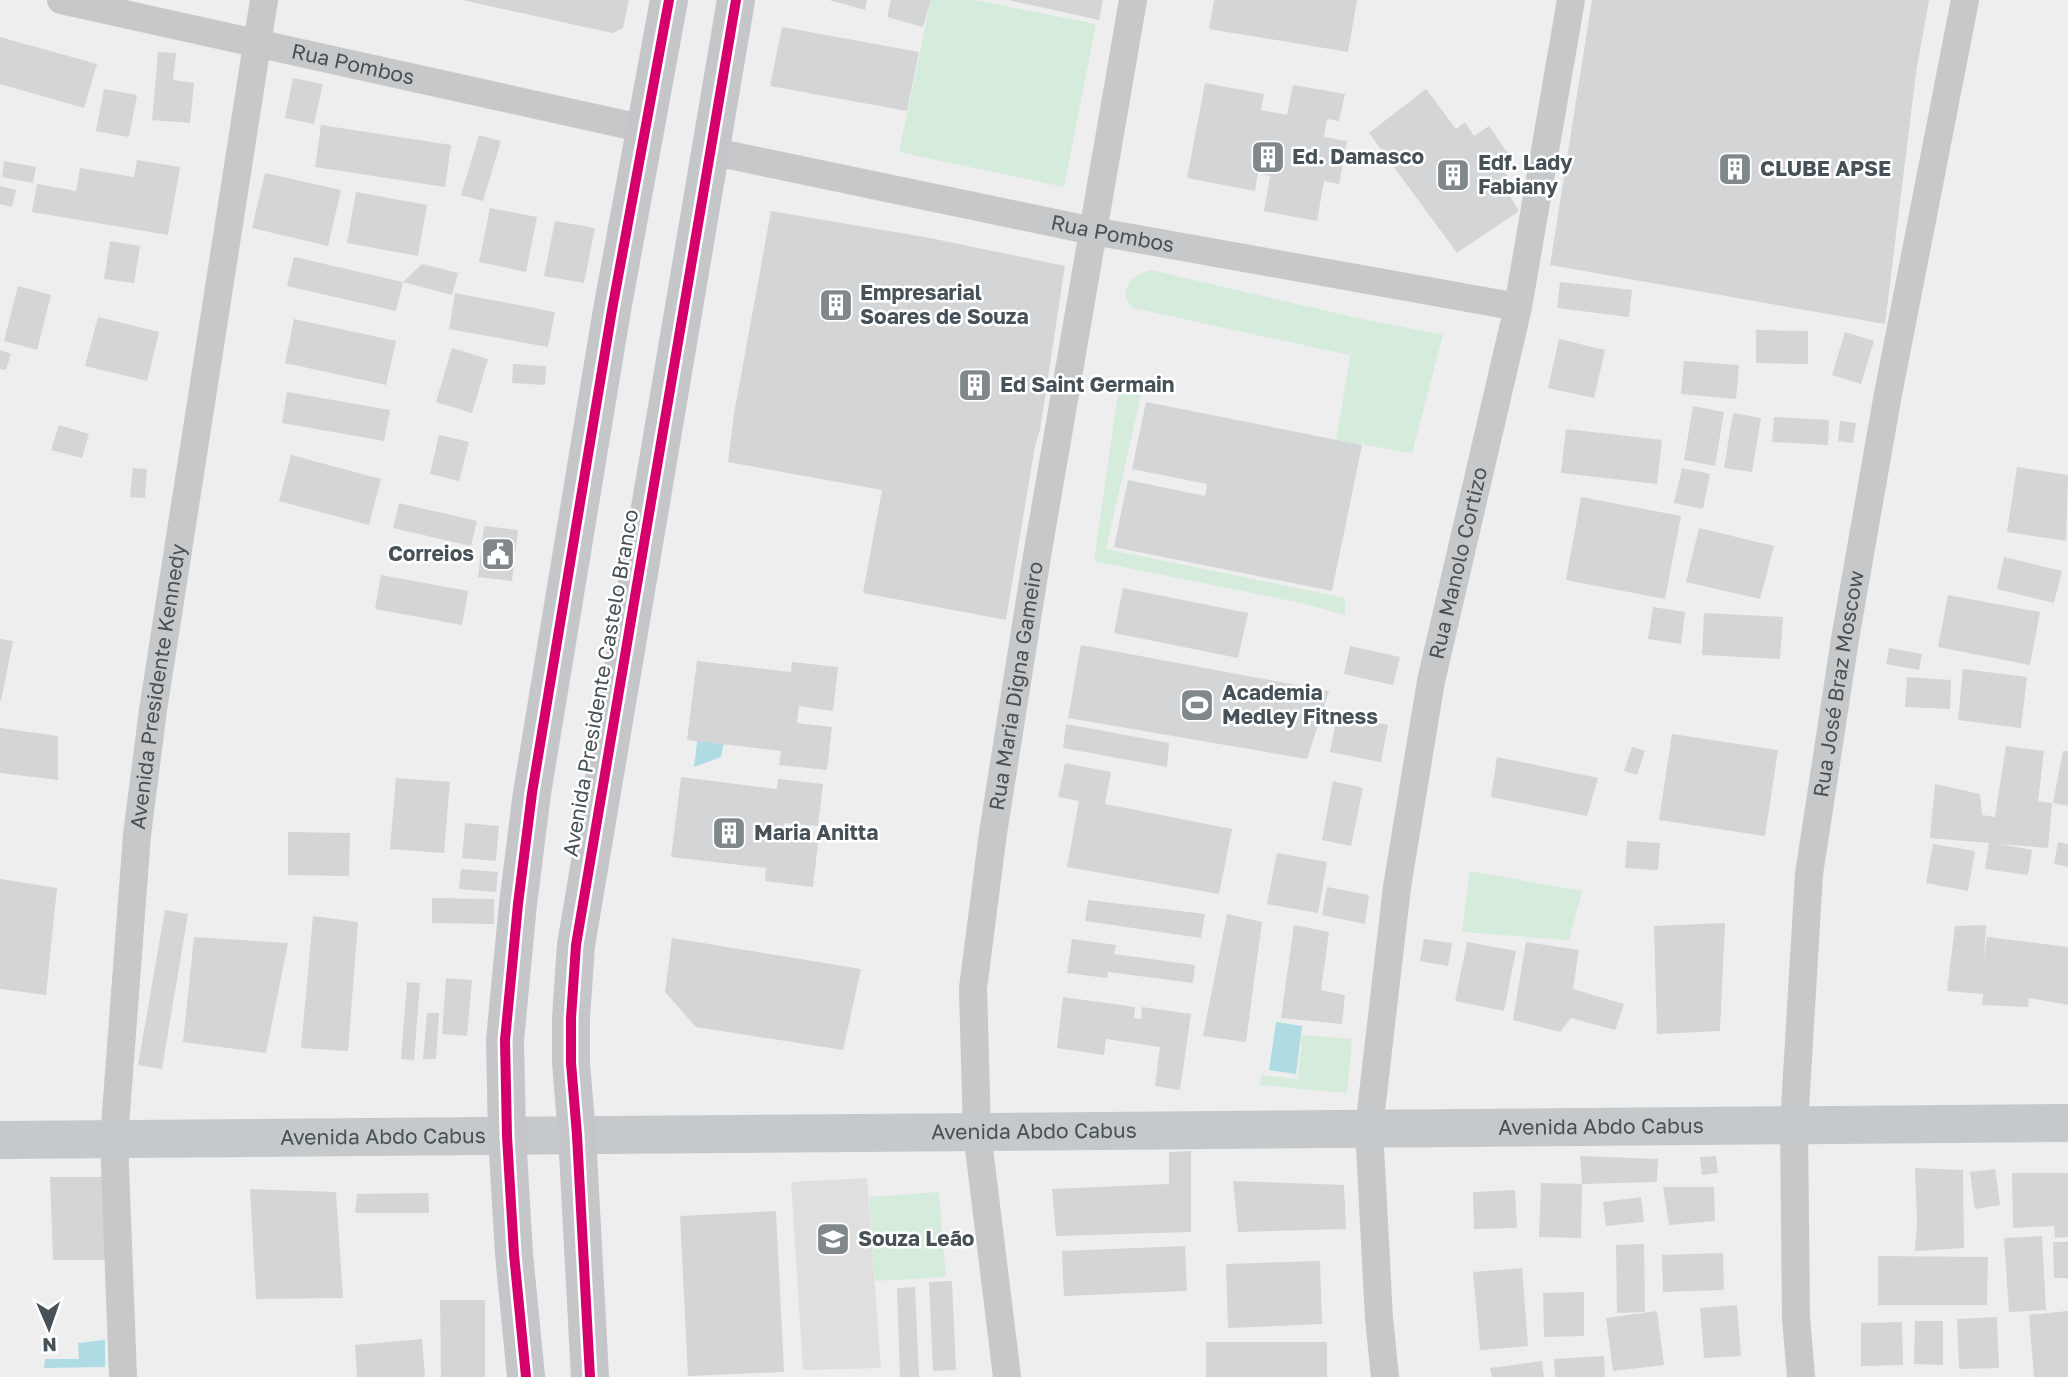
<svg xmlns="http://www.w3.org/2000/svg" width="2068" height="1377" viewBox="0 0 2068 1377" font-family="'Golos Text',sans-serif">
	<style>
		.education { fill: #e0dfdf }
		.green { fill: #d5ebdc }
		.water { fill: #aedbe4 }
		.building { fill: #d4d5d6 }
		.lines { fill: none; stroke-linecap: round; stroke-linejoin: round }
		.minor { stroke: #c6c8c9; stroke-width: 28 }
		.secondary { stroke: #c6c9cb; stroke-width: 38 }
		.primary { stroke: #c4c6c9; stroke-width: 38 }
		.cycleway-casing { stroke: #fff; stroke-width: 15 }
		.cycleway { stroke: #d6006c; stroke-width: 10 }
		.labels { text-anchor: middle; stroke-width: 5; stroke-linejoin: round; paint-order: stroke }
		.street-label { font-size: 21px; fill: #475158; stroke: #fff }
		.poi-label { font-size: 21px; font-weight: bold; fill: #475158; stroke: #fff; text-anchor: start }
	</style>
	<rect width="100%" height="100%" fill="#eee"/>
	<path class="education" d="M867 1178 881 1368 803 1370 791 1182Z"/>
	<path class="green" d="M931 0H975L1096 24 1064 187 899 152Z
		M1151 270 1357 318 1443 335 1412 453 1336 440 1352 345 1349 355 1133 308C1116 292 1132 273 1151 270Z
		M1144 382 1106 549 1345 598V615L1301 603 1094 561 1119 386Z
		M1470 871 1582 891 1569 940 1462 932Z
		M1302 1035 1352 1039 1347 1093 1260 1085 1261 1075 1298 1079Z
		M939 1192 946 1277 875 1281 869 1197Z"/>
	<path class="water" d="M700 718 727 725 721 757 694 767Z
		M1276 1022 1302 1026 1296 1074 1269 1070Z
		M105 1340V1367L44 1368 45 1359H79L78 1343Z"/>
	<path class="building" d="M462 0H629L623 28 612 33Z
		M829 0H867L865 10Z
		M891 0H931L923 27 887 17Z
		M1008 0H1103L1099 20Z
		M1214 0H1357L1348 52 1209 29Z
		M1592 0H1929L1916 73 1885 324 1550 265Z
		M782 27 919 52 907 111 770 86Z
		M0 37 97 64 84 108 0 84Z
		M158 52 176 53 173 80 194 83 190 123 152 120Z
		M293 78 323 84 314 124 285 118Z
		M1205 83 1264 94 1261 110 1287 115 1293 85 1345 94 1339 121 1327 119 1324 137 1347 141 1339 184 1324 181 1317 221 1264 211 1270 176 1258 173 1255 191 1187 178Z
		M104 89 137 95 129 137 96 131Z
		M1426 89 1456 129 1465 122 1474 136 1489 126 1511 158 1500 165 1513 184 1506 189 1519 211 1457 253 1369 133Z
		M321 125 451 145 445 187 315 167Z
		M479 135 501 141 483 201 461 195Z
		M137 160 180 167 168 235 32 212 37 184 76 191 80 168 134 177Z
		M4 161 36 167 33 183 2 177Z
		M265 173 341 190 328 246 252 228Z
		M0 186 16 190 12 207 0 204Z
		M356 192 427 205 418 256 347 243Z
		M490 208 537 217 526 272 479 262Z
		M771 211 930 238 1065 266 1040 430 1035 446 1006 620 863 593 882 490 728 462 734 414Z
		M555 221 595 228 584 283 544 276Z
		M110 241 140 246 134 283 104 279Z
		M294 257 403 282 422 264 458 273 452 295 403 282 396 311 287 286Z
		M1560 282 1632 290 1629 317 1557 308Z
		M18 286 51 295 37 350 4 341Z
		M455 293 555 312 548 347 449 329Z
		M98 317 159 332 147 381 85 366Z
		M294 319 396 341 386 385 285 363Z
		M1756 330 1808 331V364L1756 363Z
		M1845 332 1874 341 1861 384 1832 375Z
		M1559 339 1605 350 1594 398 1548 388Z
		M452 348 488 359 472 413 436 402Z
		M0 350 11 354 6 370 0 369Z
		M1684 361 1739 365 1736 399 1681 394Z
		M513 364 546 366 545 385 512 383Z
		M287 392 390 410 384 441 282 423Z
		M1146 402 1362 445 1332 591 1114 547 1128 480 1205 496 1207 484 1132 469Z
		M1693 406 1724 412 1715 466 1684 460Z
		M1733 413 1761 418 1752 472 1724 468Z
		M1774 417 1829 420 1828 445 1772 442Z
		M1840 421 1856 423 1853 443 1838 441Z
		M59 425 89 434 82 458 51 450Z
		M1566 429 1662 440 1657 484 1561 473Z
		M439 435 469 442 459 481 430 474Z
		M291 455 381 479 369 525 279 501Z
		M2017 467 2068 475 2066 541 2007 532Z
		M133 468 147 469 145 498 130 497Z
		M1682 468 1710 474 1703 509 1674 503Z
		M1581 497 1681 516 1665 599 1566 580Z
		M399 503 477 521 471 546 393 528Z
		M484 526 518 530 512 581 478 577Z
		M1699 528 1774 546 1760 599 1686 582Z
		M2004 557 2062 571 2054 603 1997 589Z
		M381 575 468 591 462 625 375 609Z
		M1123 588 1248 613 1238 658 1114 633Z
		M1948 595 2040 612 2030 665 1938 647Z
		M1653 607 1685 612 1681 644 1648 639Z
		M1704 613 1783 617 1780 659 1702 655Z
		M0 639 13 641 1 701 0 700Z
		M1081 645 1329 691 1307 759 1068 718Z
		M1350 646 1400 657 1393 685 1344 674Z
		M1889 648 1922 654 1919 670 1886 664Z
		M697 661 791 672 792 662 838 667 833 711 799 706 797 723 832 727 827 770 779 765 781 751 687 740Z
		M1963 669 2027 677 2021 728 1958 720Z
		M1907 677 1951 680 1950 709 1905 707Z
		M1337 715 1388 725 1381 762 1330 752Z
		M1066 724 1169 743 1167 767 1063 748Z
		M0 728 58 736V780L0 773Z
		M1672 734 1778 750 1765 836 1659 820Z
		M2006 746 2044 751 2038 801 2052 803 2048 848 1999 844 2032 850 2028 875 1985 869 1989 843 1930 838 1935 784 1980 794 1982 815 1995 817Z
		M1632 747 1645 751 1637 775 1624 771Z
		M2063 751H2068V806L2053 803Z
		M1497 757 1598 778 1587 816 1491 797Z
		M1065 763 1111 772 1105 804 1232 829 1219 894 1067 867 1079 801 1058 797Z
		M681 777 777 789 778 779 823 784 818 826 784 823 782 839 818 843 813 887 765 881 766 868 671 857Z
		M396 778 450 782 444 853 390 849Z
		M1333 781 1363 788 1351 846 1322 840Z
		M465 823 499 826 496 861 462 858Z
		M288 832 350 833 349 876 288 875Z
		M1627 841 1660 843 1658 870 1625 868Z
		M2058 842 2068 844V867L2054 864Z
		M1933 844 1975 851 1968 891 1926 883Z
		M1277 853 1327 862 1318 913 1267 904Z
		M461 869 498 872 496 892 459 889Z
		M0 879 57 888 46 995 0 989Z
		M1327 887 1369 895 1365 924 1322 915Z
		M432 898 494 899V924L432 923Z
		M1088 900 1205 914 1201 938 1085 921Z
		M165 910 188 914 162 1069 138 1065Z
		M1227 914 1262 922 1246 1042 1203 1036Z
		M313 916 358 922 348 1051 301 1048Z
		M1725 923 1720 1031 1657 1034 1654 926Z
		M1294 925 1329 932 1321 990 1345 995 1342 1024 1281 1018Z
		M1986 925 1984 959 1987 937 2068 947V1005L2029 998 2028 1007 1982 1005 1983 994 1947 991 1955 926Z
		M194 937 288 943 266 1053 183 1042Z
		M672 938 861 969 843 1050 696 1027 665 992Z
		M1072 939 1116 945 1114 954 1195 965 1193 983 1108 972 1107 978 1067 973Z
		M1424 939 1452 943 1448 966 1420 961Z
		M1467 942 1516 951 1504 1011 1455 1001Z
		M1526 942 1579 950 1573 989 1624 1004 1615 1030 1571 1018 1560 1032 1513 1020Z
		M446 978 472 980 467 1036 442 1034Z
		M407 982 420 983 414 1060 401 1059Z
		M1063 997 1135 1007 1134 1018 1141 1019 1142 1007 1191 1014 1180 1090 1155 1086 1160 1047 1106 1039 1104 1055 1057 1048Z
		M427 1013H439L436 1059H423Z
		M1191 1151V1232L1056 1236 1052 1189 1169 1184V1152Z
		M1580 1156 1658 1159 1657 1182 1582 1184Z
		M1716 1156 1718 1173 1702 1175 1700 1157Z
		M1915 1168 1963 1170 1964 1248 1915 1251 1917 1221Z
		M1995 1169 2000 1205 1975 1209 1970 1172Z
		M2012 1173H2068V1237L2055 1238 2054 1226 2013 1228Z
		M50 1177H111L109 1260H53Z
		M1233 1181 1344 1185 1346 1229 1238 1232Z
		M1541 1183 1582 1184 1581 1238 1539 1237Z
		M1663 1187H1714L1715 1221 1669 1225Z
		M250 1189 336 1192 343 1298 256 1299Z
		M1515 1190 1517 1228 1474 1229 1473 1192Z
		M428 1193 429 1213H355L357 1194Z
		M1641 1197 1644 1222 1606 1226 1603 1202Z
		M776 1211 784 1372 688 1376 680 1216Z
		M2042 1236 2046 1310 2009 1312 2004 1238Z
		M2053 1242H2068V1278H2054Z
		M1644 1244 1645 1312 1617 1313 1616 1245Z
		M1185 1246 1187 1291 1064 1296 1062 1251Z
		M1723 1253 1724 1290 1663 1292 1662 1255Z
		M1878 1256 1988 1257 1987 1305H1878Z
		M1320 1261 1322 1324 1228 1328 1226 1264Z
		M1522 1268 1528 1346 1480 1350 1473 1272Z
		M952 1281 956 1370 933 1371 929 1282Z
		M915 1287 919 1377H900L897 1288Z
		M1584 1292V1336L1544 1337 1543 1293Z
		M440 1300H485V1377H441Z
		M1737 1305 1741 1356 1704 1358 1700 1308Z
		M1657 1311 1664 1365 1613 1371 1606 1318Z
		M2068 1311V1377H2034L2029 1315Z
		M1997 1317 1999 1368 1959 1369 1957 1319Z
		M1915 1321H1943V1365L1914 1364Z
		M1902 1322 1903 1365 1861 1366V1323Z
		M422 1339 425 1377H357L355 1345Z
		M1206 1342H1327V1377H1206Z
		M1604 1356 1605 1377H1555L1554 1359Z
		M1542 1361 1544 1377H1492L1490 1368Z"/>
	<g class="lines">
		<g class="minor">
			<path id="s1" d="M61 0 645 129"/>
			<path id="s2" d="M710 151 1093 231 1518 307"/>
			<path id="s3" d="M123 1377 114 1139 137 835 153 710 264 0"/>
			<path id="s4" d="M1007 1377 977 1132 973 988 993 833 1037 556 1133 0"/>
			<path id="s5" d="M1385 1377 1379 1318 1369 1128 1397 887 1431 681 1518 307 1571 0"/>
			<path id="s6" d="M1801 1377 1796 1318 1794 1125 1809 874 1845 639 1888 394 1965 0"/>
		</g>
		<path class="secondary" id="s7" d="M0 1140 2068 1123"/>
		<path class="primary" d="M526 1377 514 1254 507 1136 505 1040 518 904 532 793 612 310 669 0
			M590 1377 577 1135 571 1063V1018L576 945 736 0"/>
		<g class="cycleway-casing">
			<path id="cycleway" d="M526 1377 514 1254 507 1136 505 1040 518 904 532 793 612 310 669 0
				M590 1377 577 1135 571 1063V1018L576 945 736 0"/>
		</g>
		<use href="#cycleway" class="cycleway"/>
	</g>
	<defs>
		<g id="building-square" transform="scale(1.75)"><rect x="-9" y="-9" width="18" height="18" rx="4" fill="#81888c" stroke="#fff"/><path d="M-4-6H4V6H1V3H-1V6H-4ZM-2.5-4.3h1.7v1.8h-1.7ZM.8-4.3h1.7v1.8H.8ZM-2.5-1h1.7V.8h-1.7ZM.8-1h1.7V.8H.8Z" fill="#fff"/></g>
		<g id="civic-square" transform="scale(1.75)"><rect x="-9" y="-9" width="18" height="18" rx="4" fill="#81888c" stroke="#fff"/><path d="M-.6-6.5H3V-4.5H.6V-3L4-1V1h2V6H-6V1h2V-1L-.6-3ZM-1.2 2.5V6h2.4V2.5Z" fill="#fff"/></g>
		<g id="stadium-square" transform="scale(1.75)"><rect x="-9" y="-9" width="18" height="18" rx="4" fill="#81888c" stroke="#fff"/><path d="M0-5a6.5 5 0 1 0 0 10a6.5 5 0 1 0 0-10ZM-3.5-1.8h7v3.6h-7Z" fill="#fff"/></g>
		<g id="university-square" transform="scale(1.75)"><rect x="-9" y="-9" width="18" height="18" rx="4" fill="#81888c" stroke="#fff"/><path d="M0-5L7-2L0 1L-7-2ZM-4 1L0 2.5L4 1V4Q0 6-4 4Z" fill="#fff"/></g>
	</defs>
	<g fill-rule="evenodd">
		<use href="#building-square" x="1268" y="157"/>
		<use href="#building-square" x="1735" y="169"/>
		<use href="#building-square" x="1453" y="175"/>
		<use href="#building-square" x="836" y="305"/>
		<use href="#building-square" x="975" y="385"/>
		<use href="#civic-square" x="498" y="554"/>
		<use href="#stadium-square" x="1197" y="705"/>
		<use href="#building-square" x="729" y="833"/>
		<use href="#university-square" x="833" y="1239"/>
	</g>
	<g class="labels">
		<g class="street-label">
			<text dy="7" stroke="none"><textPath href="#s1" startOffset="299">Rua Pombos</textPath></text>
			<text dy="7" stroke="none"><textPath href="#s2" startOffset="411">Rua Pombos</textPath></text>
			<text dy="7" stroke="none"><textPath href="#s5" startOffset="822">Rua Manolo Cortizo</textPath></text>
			<text transform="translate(601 683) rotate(-80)" y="7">Avenida Presidente Castelo Branco</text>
			<text dy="7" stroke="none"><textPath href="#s6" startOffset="696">Rua José Braz Moscow</textPath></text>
			<text dy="7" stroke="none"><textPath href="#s3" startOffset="693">Avenida Presidente Kennedy</textPath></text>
			<text dy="7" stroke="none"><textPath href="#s4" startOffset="696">Rua Maria Digna Gameiro</textPath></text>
			<text dy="7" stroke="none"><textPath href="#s7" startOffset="1601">Avenida Abdo Cabus</textPath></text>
			<text dy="7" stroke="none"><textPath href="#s7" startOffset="1034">Avenida Abdo Cabus</textPath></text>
			<text dy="7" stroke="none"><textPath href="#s7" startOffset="383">Avenida Abdo Cabus</textPath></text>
		</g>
		<g class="poi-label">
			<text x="1292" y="164">Ed. Damasco</text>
			<text x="1478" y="170">Edf. Lady<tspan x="1478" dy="24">Fabiany</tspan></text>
			<text x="1760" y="176">CLUBE APSE</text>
			<text x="860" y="300">Empresarial<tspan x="860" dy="24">Soares de Souza</tspan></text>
			<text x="1000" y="392">Ed Saint Germain</text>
			<text x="474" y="561" text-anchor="end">Correios</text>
			<text x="1222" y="700">Academia<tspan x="1222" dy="24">Medley Fitness</tspan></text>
			<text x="754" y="840">Maria Anitta</text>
			<text x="858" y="1246">Souza Leão</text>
		</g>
	</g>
	<g transform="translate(49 1328) rotate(178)" stroke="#ffffff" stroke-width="5" paint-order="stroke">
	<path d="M0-5L12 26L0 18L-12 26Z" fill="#475158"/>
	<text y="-10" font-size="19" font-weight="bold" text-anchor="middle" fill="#475158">N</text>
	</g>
</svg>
